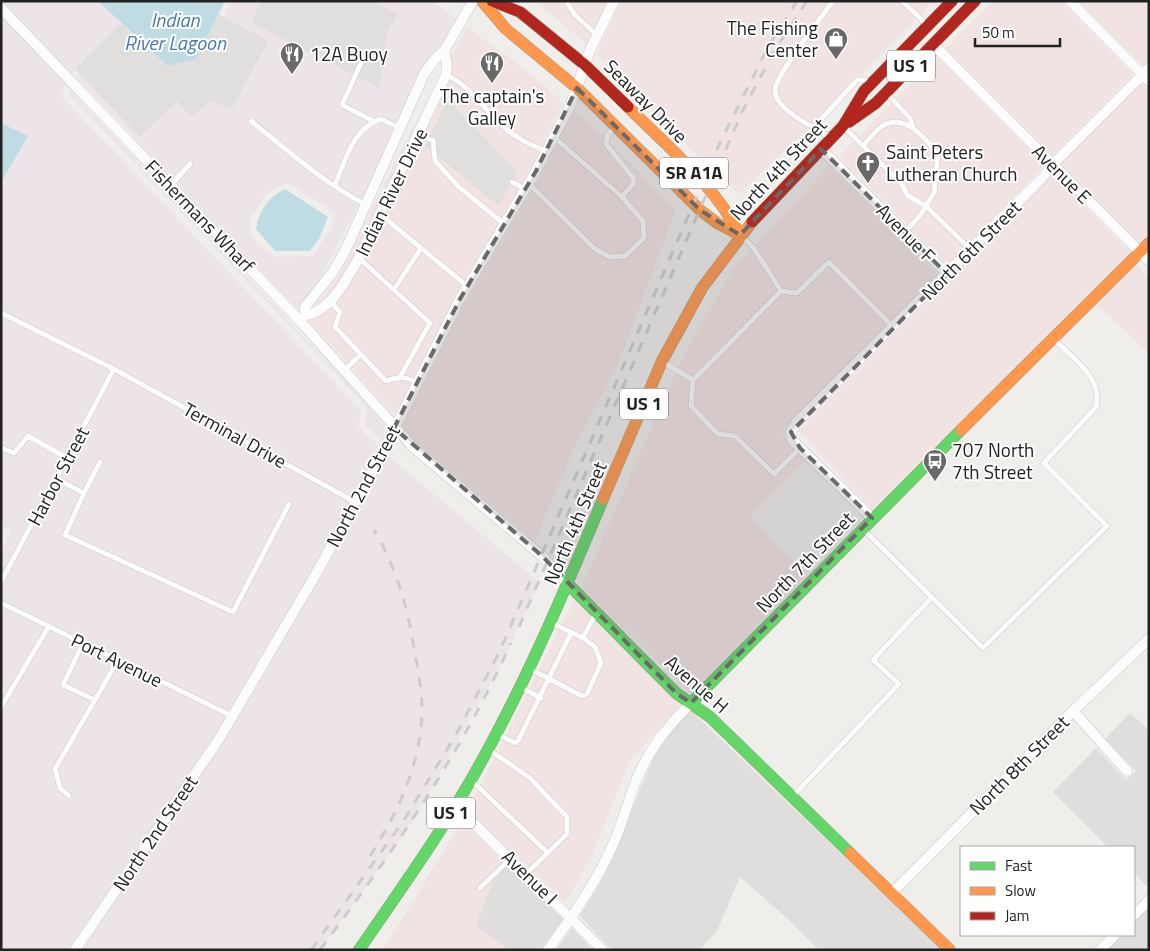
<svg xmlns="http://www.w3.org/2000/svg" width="1150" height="951" viewBox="0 0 1150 951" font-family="'Titillium Web',sans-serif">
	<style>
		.residential { fill: #dfdedc }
		.commercial { fill: #f1e3e1 }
		.industrial { fill: #ede4e9; fill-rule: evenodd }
		.parking { fill: #e0dfde }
		.water { fill: #bfdbe3 }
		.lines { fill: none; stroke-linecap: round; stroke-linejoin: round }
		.lane-casing { stroke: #c9c8c7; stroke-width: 6 }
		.street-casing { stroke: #c9c8c7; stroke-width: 11 }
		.fast-casing { stroke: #999a82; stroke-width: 12 }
		.slow-casing { stroke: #999a82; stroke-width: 12 }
		.jam-casing { stroke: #999a82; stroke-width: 12 }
		.lane { stroke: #fdfcfc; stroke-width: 5 }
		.street { stroke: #fdfcfc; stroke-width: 10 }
		.fast { stroke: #63d668; stroke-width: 11 }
		.slow { stroke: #ff974d; stroke-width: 11 }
		.jam { stroke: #b3261e; stroke-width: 11 }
		.rail { stroke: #ccc; stroke-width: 3; stroke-dasharray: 10 10; stroke-linecap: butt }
		.marked { fill: #6a6968; fill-opacity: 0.2; stroke: #6a6968; stroke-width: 4; stroke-dasharray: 10 6; stroke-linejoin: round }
		.labels { text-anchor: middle; stroke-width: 4; stroke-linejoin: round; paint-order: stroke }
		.shield { fill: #fff; stroke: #646464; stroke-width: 1 }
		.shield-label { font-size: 18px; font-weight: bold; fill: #222 }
		.poi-label { font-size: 19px; fill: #222; stroke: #fff; text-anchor: start }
		.street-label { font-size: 19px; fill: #222; stroke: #fff }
		.water-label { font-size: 20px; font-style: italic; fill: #4a7aab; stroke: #fff }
	</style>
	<rect width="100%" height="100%" fill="#f0eeeb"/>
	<path class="residential" d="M690 710 891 901 943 950H819L790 921 740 877 717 931 699 950H612L580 916 605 875 657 749Z
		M1130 713 1149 730V888L1134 873V847H1108L1053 792 1096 748 1126 780 1136 771 1105 739Z
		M502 860 563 919 541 950H509L475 926Z
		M1149 907V950H1105L1120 935H1134V921Z
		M572 928 593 950H556Z"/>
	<path class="commercial" d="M536 1H608L587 45Z
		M621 1H799L801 4 804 1H933L832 107 739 194 710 168 596 54Z
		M993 1H1061L1133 74 1053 155 946 48Z
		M1079 1H1149V59L1143 65Z
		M467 27 523 68 563 102 531 169 455 297 394 415 306 317 339 276 403 146Z
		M937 57 1044 165 948 266 839 157Z
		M1142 83 1149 90V234L1139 243 1061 163Z
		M573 110 608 140 676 210 619 362 574 449 535 541 418 443 402 426 466 302 542 174Z
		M829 166 938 275 782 431 783 435 806 460 750 516 807 575 691 693 581 588 683 356 733 269Z
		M1053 174 1130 252 872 509 799 431Z
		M1136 264 1149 278V353L1096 304Z
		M575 600 682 702 629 763 592 856 566 903 468 809Z
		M462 821 502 860 475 925 509 950H383Z"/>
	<path class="industrial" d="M1 1H98L120 23 75 69 60 95 361 411 358 427 397 463 539 582 504 659 411 824 320 950H1V549L11 532 1 526V182L28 136 1 123Z
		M231 1H432L457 19 316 286 297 309 77 77 80 72 165 71 197 64 221 22ZM286 183 323 204 334 214 331 229 313 256 274 257 260 246 251 233V217L258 206 267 193Z
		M70 90 363 399 386 428 382 440 365 425 366 406 68 93Z"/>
	<path class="parking" d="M261 1H373L397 14 387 34 379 88 252 23Z
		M219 14 268 41 232 109 209 101 192 117 177 101 140 137 75 69 120 23 167 66 196 58Z
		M448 100 518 172 499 206 425 146Z"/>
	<path class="water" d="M98 1H225L196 59 167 66Z
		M1 123 28 136 1 182Z
		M285 189 328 217 319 239 310 251H275L256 229C259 211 268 197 285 189Z"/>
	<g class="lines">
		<g class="lane-casing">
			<path id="lane" d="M566 1 575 15 597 35
				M902 1 926 24
				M361 63 342 105 373 121
				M446 75C470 85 485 111 505 128 517 139 531 145 546 151
				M888 95 910 118 913 128
				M251 121C287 150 324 183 365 204
				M814 127 857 80H865L868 83
				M845 128 901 183 908 196 926 206 934 193 938 153C925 140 908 115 886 124 878 127 869 139 863 146
				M419 135 429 139
				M828 136C813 126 788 116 778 100 776 97 775 92 775 89 778 72 821 18 833 1
				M554 137 622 197 633 184 634 179 606 144 608 134 614 128
				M433 140 435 161 459 187 504 224
				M512 182 525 189
				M529 184 595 249 610 257 625 256 644 238 643 221 622 197
				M171 185 190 164
				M335 185C345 161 353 128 381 119L400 128
				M381 215 467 286
				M905 232 919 217 926 206 971 250
				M359 258 430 323 400 377
				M395 288 421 248
				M781 291 797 293 829 262 894 328
				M329 300 340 312 335 327 386 381C398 377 406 376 417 383
				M1 313 114 369 355 502
				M663 362 693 380 781 291 753 247 742 237
				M345 370 361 354
				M693 380 691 406 718 434 735 436 774 474 800 448
				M1 448 14 453 28 436 67 458
				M56 479 84 493 100 462
				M84 493 65 535 233 612 289 504
				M864 530 983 648 1107 526 1044 463 1096 407C1103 377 1073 359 1055 340
				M1 582 114 369
				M1 603 232 716
				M552 623 583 638
				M532 670 582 696 587 694 601 663 595 647 583 638 595 615
				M522 688 541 698
				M95 700 118 660
				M1 707 49 626
				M499 735 515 743 518 741 571 633
				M491 751 530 778 567 817V834L526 874
				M472 781 548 853
				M794 795 899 684 873 660 932 597
				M69 796 60 788 55 769 95 700 63 685 83 643
				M480 888 510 859"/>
		</g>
		<g class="street-casing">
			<path id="street" d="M1070 1 1149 81
				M1 8 300 321 414 448 542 556 568 584
				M933 44 1149 261
				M821 149 947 274
				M305 315C330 313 348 277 359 258L446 75 447 65 444 51
				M300 321 305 315V307L333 272 346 249 424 74 435 59 444 51 473 1
				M872 518 792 440 791 432 796 423 1044 176 1053 164 1149 68
				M1073 711 1127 771
				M456 806 603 950
				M892 893 1073 711 1149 639
				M1134 915 1149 900
				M75 950 219 739 316 574 378 461 460 299 536 171 571 104 590 50 614 1
				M548 950C573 916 597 881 614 842 624 820 629 796 639 774 651 746 670 724 691 703
				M1100 950 1115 935"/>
		</g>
		<g class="fast-casing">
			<path id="fast" d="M568 584 676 693 710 717 850 853
				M691 703 961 430
				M359 950C403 886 449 822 486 753 531 671 567 585 603 499"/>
		</g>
		<g class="slow-casing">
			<path id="slow" d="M482 1 506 29 577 88 700 210 717 223 740 235
				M628 107C668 147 714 184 740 235
				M961 430 1149 243
				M603 499 662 361 702 288 752 222
				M850 853 950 950"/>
		</g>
		<g class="jam-casing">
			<path id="jam" d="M492 1 520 12 585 65 628 107
				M849 122 876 103 975 1
				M752 222 843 126 864 91 952 1"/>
		</g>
		<use href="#lane" class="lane"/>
		<use href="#street" class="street"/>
		<use href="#fast" class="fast"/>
		<use href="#slow" class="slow"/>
		<use href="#jam" class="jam"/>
		<path class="rail" d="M519 627 742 112 774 51 807 1
			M370 856C398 812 421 764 422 711 422 686 416 661 412 636 405 599 394 563 374 530
			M311 950 404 820 454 738 499 653 719 145 768 47 797 1
			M320 950C392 853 461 754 511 643"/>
	</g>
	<path class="marked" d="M577 88 700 210 740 235 821 149 947 274 791 432 800 448 872 518 691 703 676 693 542 556 394 428 460 299 536 171Z"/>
	<defs>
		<g id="shop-pin" transform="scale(1.25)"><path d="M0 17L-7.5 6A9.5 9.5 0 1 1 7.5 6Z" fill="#6a6968" stroke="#fff"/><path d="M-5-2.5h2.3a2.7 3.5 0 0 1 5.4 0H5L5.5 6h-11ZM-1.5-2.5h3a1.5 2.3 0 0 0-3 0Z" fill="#fff"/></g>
		<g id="restaurant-pin" transform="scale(1.25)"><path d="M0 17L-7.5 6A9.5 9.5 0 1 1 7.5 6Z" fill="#6a6968" stroke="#fff"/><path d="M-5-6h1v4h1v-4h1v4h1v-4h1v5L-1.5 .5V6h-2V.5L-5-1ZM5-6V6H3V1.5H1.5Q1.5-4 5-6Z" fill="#fff"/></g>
		<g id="church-pin" transform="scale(1.25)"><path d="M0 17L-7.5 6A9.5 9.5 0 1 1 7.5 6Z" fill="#6a6968" stroke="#fff"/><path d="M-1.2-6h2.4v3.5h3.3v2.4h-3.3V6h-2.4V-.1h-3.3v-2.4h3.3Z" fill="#fff"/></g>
		<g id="bus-pin" transform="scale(1.25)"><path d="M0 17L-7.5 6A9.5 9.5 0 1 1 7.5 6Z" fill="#6a6968" stroke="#fff"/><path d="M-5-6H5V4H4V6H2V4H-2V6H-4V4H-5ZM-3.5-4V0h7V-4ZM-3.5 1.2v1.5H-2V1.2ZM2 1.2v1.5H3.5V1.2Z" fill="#fff"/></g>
	</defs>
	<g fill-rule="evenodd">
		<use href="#shop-pin" x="836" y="39"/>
		<use href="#restaurant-pin" x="292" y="54"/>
		<use href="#restaurant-pin" x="492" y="63"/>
		<use href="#church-pin" x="868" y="163"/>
		<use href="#bus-pin" x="935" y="461"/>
	</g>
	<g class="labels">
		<g class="shield">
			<rect x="887" y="50.5" width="48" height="31" rx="4"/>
			<rect x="660" y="157.5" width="68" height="31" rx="4"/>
			<rect x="620" y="388.5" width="48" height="31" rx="4"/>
			<rect x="427" y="797.5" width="48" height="31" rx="4"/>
		</g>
		<g class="shield-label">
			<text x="911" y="72">US 1</text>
			<text x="694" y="179">SR A1A</text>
			<text x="644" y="410">US 1</text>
			<text x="451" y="819">US 1</text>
		</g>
		<g class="poi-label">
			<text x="818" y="35" text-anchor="end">The Fishing<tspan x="818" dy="22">Center</tspan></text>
			<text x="310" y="61">12A Buoy</text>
			<text x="492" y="103" text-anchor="middle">The captain's<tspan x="492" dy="22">Galley</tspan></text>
			<text x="886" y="159">Saint Peters<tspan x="886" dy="22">Lutheran Church</tspan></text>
			<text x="952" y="457">707 North<tspan x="952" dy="22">7th Street</tspan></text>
		</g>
		<g class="street-label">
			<text transform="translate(646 101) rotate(45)" y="7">Seaway Drive</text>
			<text transform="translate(778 169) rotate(-47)" y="7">North 4th Street</text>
			<text transform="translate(1062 174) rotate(45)" y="7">Avenue E</text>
			<text transform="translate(391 192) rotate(-64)" y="7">Indian River Drive</text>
			<text transform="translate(200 216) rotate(46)" y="7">Fishermans Wharf</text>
			<text transform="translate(906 233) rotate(45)" y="7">Avenue F</text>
			<text transform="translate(971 250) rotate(-45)" y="7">North 6th Street</text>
			<text transform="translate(235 435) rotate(29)" y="7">Terminal Drive</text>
			<text transform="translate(58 476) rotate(-62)" y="7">Harbor Street</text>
			<text transform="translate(363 486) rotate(-62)" y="7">North 2nd Street</text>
			<text transform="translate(575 523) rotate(-67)" y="7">North 4th Street</text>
			<text transform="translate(805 562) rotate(-46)" y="7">North 7th Street</text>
			<text transform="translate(117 660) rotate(26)" y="7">Port Avenue</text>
			<text transform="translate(697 684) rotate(41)" y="7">Avenue H</text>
			<text transform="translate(1019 765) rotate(-45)" y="7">North 8th Street</text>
			<text transform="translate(155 833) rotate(-56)" y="7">North 2nd Street</text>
			<text transform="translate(530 877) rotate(44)" y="7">Avenue I</text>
		</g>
		<g class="water-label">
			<text x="175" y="27">Indian<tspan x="175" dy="23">River Lagoon</tspan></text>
		</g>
	</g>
	<rect width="1150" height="951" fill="none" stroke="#222222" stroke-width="5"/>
	<rect x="960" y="846" width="175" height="90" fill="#ffffff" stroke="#a7a7a7"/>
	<rect x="970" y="862" width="25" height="8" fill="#63d668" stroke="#a7a7a7"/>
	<text x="1005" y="871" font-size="15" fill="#222222">Fast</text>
	<rect x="970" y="887" width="25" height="8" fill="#ff974d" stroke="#a7a7a7"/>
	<text x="1005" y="896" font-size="15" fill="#222222">Slow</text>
	<rect x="970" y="912" width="25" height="8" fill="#b3261e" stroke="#a7a7a7"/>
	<text x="1005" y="921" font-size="15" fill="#222222">Jam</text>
	<path d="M975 38v8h85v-8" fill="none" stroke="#222222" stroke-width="2.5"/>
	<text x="982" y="38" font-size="15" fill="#222222" stroke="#ffffff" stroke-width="4" paint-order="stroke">50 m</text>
</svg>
